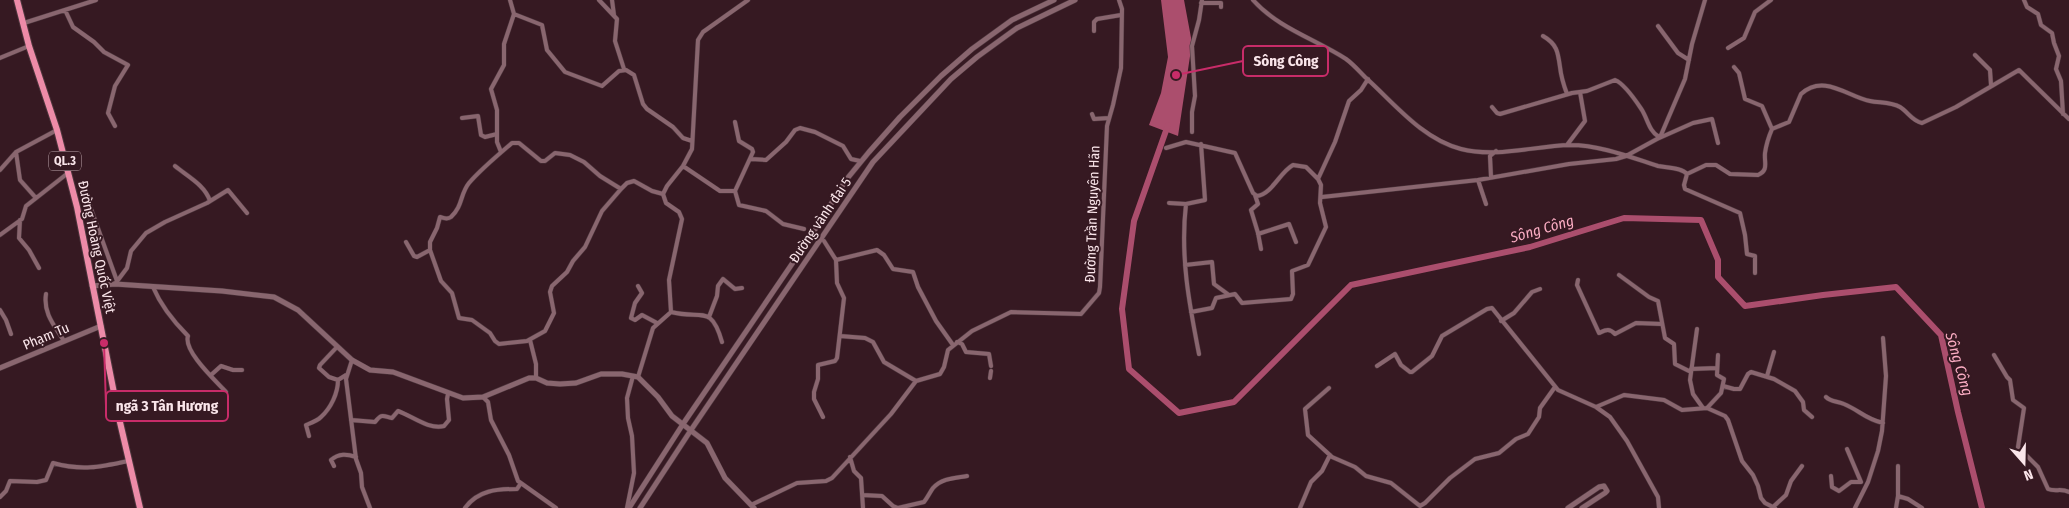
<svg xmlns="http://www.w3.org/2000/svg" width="2069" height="508" viewBox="0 0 2069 508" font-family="'Fira Sans Condensed',sans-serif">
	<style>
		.water { fill: #ab4e6d }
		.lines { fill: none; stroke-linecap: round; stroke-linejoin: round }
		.river { stroke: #ab4e6d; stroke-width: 6 }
		.street-casing { stroke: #4d363d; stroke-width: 5 }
		.secondary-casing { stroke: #4d363d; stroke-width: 6 }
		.highway-casing { stroke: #4d363d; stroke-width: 8 }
		.street { stroke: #89666f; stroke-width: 4 }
		.secondary { stroke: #89666f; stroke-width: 5 }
		.highway { stroke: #ed8ba8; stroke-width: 6 }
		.labels { text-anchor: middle; stroke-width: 4; stroke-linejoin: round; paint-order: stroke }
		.shield { fill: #361922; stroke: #bfa8ae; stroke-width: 1 }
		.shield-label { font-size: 12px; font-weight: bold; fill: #fae5ea }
		.street-label { font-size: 14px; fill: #fae5ea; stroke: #361922 }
		.water-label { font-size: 15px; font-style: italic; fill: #fbadc3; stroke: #361922 }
		.leader { fill: none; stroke: #c82c69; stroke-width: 2 }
		.callout-dot { fill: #c82c69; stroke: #361922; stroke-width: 2 }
		.callout { fill: #361922; stroke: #c82c69; stroke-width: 2 }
		.callout-label { font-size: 15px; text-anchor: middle; font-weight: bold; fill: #fae5ea }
	</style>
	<rect width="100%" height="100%" fill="#361922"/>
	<path class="water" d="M1161 0H1184L1192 43 1178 136 1149 125 1161 93 1168 57Z"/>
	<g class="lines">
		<path class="river" d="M1168 125 1134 221 1122 309 1129 369 1179 413 1234 402 1351 285 1530 247 1624 218 1701 220 1718 260V277L1745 306 1823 295 1896 287 1941 335 1958 412 1982 508"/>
		<g class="street-casing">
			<path id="street" d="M510 0 514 14 542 25 547 50 565 72 602 86 619 71 626 70 634 75 643 104 647 109 673 127 683 138 692 141
				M599 0 617 19 615 41 624 69
				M612 0 614 15
				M1253 0C1278 28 1315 39 1346 59 1353 64 1359 71 1365 77 1394 103 1422 139 1461 149 1497 158 1534 146 1570 145 1600 145 1630 157 1658 166 1667 168 1681 167 1687 174L1684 185 1685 189 1740 213 1745 235 1747 254 1755 256V273
				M2024 0 2027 7 2038 14 2041 25 2052 33 2054 43 2059 56 2056 69 2061 81 2063 114
				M1201 3H1221V7
				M65 10 73 27 94 42 104 52 128 65 115 86 108 113 115 126
				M24 23 96 0
				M1658 26 1678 53 1689 60
				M1094 31V22L1097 19 1121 15
				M1543 36C1557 44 1558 52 1560 67 1561 76 1564 86 1567 94
				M1728 48 1744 38 1755 12 1771 0
				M1975 55 1990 70 1991 85
				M0 58 29 46
				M1734 67 1739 73 1745 99 1762 106 1772 129
				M1492 107 1497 113 1500 114 1572 93 1587 91 1615 80C1625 84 1636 101 1642 110 1648 120 1649 131 1659 137
				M1092 114 1094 119 1109 118
				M462 118 478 116 481 135 485 137 497 134
				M735 122 739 141 752 149 753 152 735 191 739 205 766 211 783 224 804 229
				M1192 132V112L1195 96 1192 46 1199 20 1202 0
				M1657 139 1693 123 1712 119 1718 143
				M1567 145 1585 121 1580 92
				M1166 148 1186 142 1235 153 1253 193 1257 196C1272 194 1280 172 1293 165L1306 167 1318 179 1321 185 1320 203 1326 227 1308 265 1292 271 1293 294 1291 299 1242 303 1235 294 1216 298 1212 308 1191 312
				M16 152 20 180 36 198
				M501 152 497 142V110L491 89 504 65V44L514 14
				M751 159 766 160 786 142 795 130 800 128 815 132 843 146 851 159 860 161
				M175 166C187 176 205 185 210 201
				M683 166 720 191H735
				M0 170 16 152 57 130
				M1687 174 1706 165H1716L1730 174 1758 175C1769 170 1764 163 1765 153 1766 146 1769 136 1772 129L1789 122 1801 94C1824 73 1848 97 1870 101 1880 103 1891 102 1900 107 1908 112 1912 121 1922 123L1956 107 2019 70 2069 119
				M1491 177 1490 156 1496 151
				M1318 179 1335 142 1349 101 1361 90 1368 79
				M1478 180 1486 204
				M84 182 91 209 117 281
				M621 189 600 176 584 162 570 155 555 153 545 161H541L519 143H512C499 154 480 170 469 183 460 194 463 206 451 217 447 220 444 218 440 217L437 228 430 242V250L441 281 452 293 459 318 472 320 490 333 495 341 499 344 527 341 545 331 554 313 550 292 552 286 567 272 573 261 585 247 602 211 621 189 627 183 634 181 652 191 663 194
				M1255 195 1258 204 1251 210 1258 233 1261 249
				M1322 197 1478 180 1569 164 1616 159 1626 156 1657 139 1661 135 1685 79 1692 44 1705 0
				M1169 203 1186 204 1205 200 1201 144
				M1186 204C1180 256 1189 303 1199 354
				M20 220 19 238 29 250 39 268
				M1258 234 1289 224 1296 242
				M0 235 22 219 26 206 68 173
				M406 242 414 256 417 257 430 250
				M836 260 877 250 884 255 893 269 913 272 918 287 936 321 953 345
				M1185 265 1212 262 1214 284 1229 295
				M1619 275 1649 297 1658 301 1665 338 1674 344 1675 364 1691 372
				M1578 280 1577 285 1599 333C1606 330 1609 328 1615 334L1636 323 1662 324
				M115 284 127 268 131 251 146 233 165 222 207 203 228 190 247 213
				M638 286 642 293 635 303 631 318 635 320 642 315 657 323
				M153 287C161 306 173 321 188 336 183 351 216 381 226 392
				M46 294C43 313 54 325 64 341
				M0 310 6 320 11 334
				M671 312C701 320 711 303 722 342
				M709 317 717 296 718 286 723 279 735 289 742 288
				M1501 321 1514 313 1532 292 1540 289
				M1697 329 1690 380 1693 394 1703 408
				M840 336 865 338 873 342 884 362 916 381
				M530 340 536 364V378
				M957 342 962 344 966 352 989 354 991 366
				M337 347 320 365 319 368 329 377 338 380
				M1994 355 2007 377 2010 380 2013 400 2024 408 2018 447 2038 467 2048 489C2055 492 2062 488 2069 492
				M352 360 346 379 356 459 361 473 362 487 370 508
				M1377 366 1395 354 1401 365 1410 372H1412L1432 356 1442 336 1487 309 1492 308 1558 390 1596 407 1610 417 1627 441 1658 497 1659 508
				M1691 369 1717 368
				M211 375 221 366 233 370H242
				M1767 376 1774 352
				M638 377 653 328 671 312 669 280 682 219 679 212 666 203 663 194 667 186 683 166 692 149 698 40 703 32 748 0
				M990 378 991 371
				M1723 386 1734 389H1740L1748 374 1751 372 1774 379 1795 391 1803 402 1804 410 1812 417
				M1329 388 1305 409 1308 435 1332 457 1355 467 1366 476 1391 483 1420 506 1425 503 1450 478 1475 459 1499 453 1516 439 1528 434 1539 417 1540 408 1555 387
				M483 397 488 402 491 420 509 455 518 481 556 508
				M1826 397C1831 402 1837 401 1844 404 1859 410 1865 419 1883 423
				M1596 407 1624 395 1664 400 1682 410 1707 408 1725 416 1728 420 1742 461 1753 475 1758 486 1761 498 1765 503 1775 508
				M1707 408 1721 393 1724 379 1717 375 1718 355
				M823 417 814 399V392L818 379V365L835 361 837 358 844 298 837 283 836 260 824 241
				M351 420 375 422C382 413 383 416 392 418L398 411C412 416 429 430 444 426L449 420 447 399 448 394
				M309 436 306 425C311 423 317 421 321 417 331 408 338 393 338 380L346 375
				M1847 449 1861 482
				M850 457 854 471 861 478 863 508
				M334 466 331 460C339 453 347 454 356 457
				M1831 476 1832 487 1839 491 1851 482H1861
				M862 495 882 496 893 506 898 508 924 502C928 497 930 492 933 488 942 478 955 478 967 476
				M1898 496 1908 499 1922 508
				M0 497 6 491 10 481 37 482 46 480 53 463C82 471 100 467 128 461
				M751 505 797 483 826 481 832 478 891 414 916 381 940 374 944 367 948 350 972 331 1011 312 1081 314 1099 293 1100 287 1107 126 1113 105 1121 68 1122 9 1119 0
				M1773 507 1786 495 1791 481 1802 466
				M465 508C478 490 497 489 517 489L521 483
				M627 508 634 473 632 436 628 418 627 398 633 376
				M1300 508 1311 482 1322 471 1330 455
				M1855 508 1868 482 1878 451 1882 431 1886 376 1883 338
				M1896 508 1898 496V466"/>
		</g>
		<g class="secondary-casing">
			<path id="secondary" d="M92 286 115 284 222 291 274 297 298 310 352 360 370 370 393 372 463 398 483 397 529 378H536L547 383 560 384 576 383 601 374H622L638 377 658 397 672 416 707 443 725 478 754 508
				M0 368 101 326
				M629 508 683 424 809 239 846 180 869 152 900 117 941 76 972 49 1012 20 1054 0
				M640 508 691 430 873 162 951 79 977 57 1017 28 1075 0
				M1568 508 1599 487 1604 486 1607 491 1605 493 1582 508"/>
		</g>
		<g class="highway-casing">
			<path id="highway" d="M17 0 29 46 57 130 77 207 119 418 140 508"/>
		</g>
		<use href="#street" class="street"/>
		<use href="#secondary" class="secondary"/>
		<use href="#highway" class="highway"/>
	</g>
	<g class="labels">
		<rect class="shield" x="49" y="151.5" width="32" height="19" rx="4"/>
		<g class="shield-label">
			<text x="65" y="165">QL.3</text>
		</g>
		<g class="street-label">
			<text transform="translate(1092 214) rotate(-88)" y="5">Đường Trần Nguyên Hãn</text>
			<text transform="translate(820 220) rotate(-56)" y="5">Đường vành đai 5</text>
			<text transform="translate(97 247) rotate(78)" y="5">Đường Hoàng Quốc Việt</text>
			<text transform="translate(46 336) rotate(-23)" y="5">Phạm Tu</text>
		</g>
		<g class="water-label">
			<text transform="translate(1542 229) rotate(-16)" y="5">Sông Công</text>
			<text transform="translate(1959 364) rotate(74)" y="5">Sông Công</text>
		</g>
	</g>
	<path class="leader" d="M1176 75L1243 61M104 343L106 406"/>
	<g class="callout-dot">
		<circle cx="1176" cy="75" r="5"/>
		<circle cx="104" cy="343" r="5"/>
	</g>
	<g class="callout">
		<rect x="1243" y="46" width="85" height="30" rx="5"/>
		<rect x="106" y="391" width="122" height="30" rx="5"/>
	</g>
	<g class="callout-label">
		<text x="1286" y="66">Sông Công</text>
		<text x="167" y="411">ngã 3 Tân Hương</text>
	</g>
	<g transform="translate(2024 463) rotate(160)" stroke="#361922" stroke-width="4" paint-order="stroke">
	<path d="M0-4L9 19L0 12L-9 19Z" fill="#fae5ea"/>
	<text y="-8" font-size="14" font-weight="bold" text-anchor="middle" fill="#fae5ea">N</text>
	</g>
</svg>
